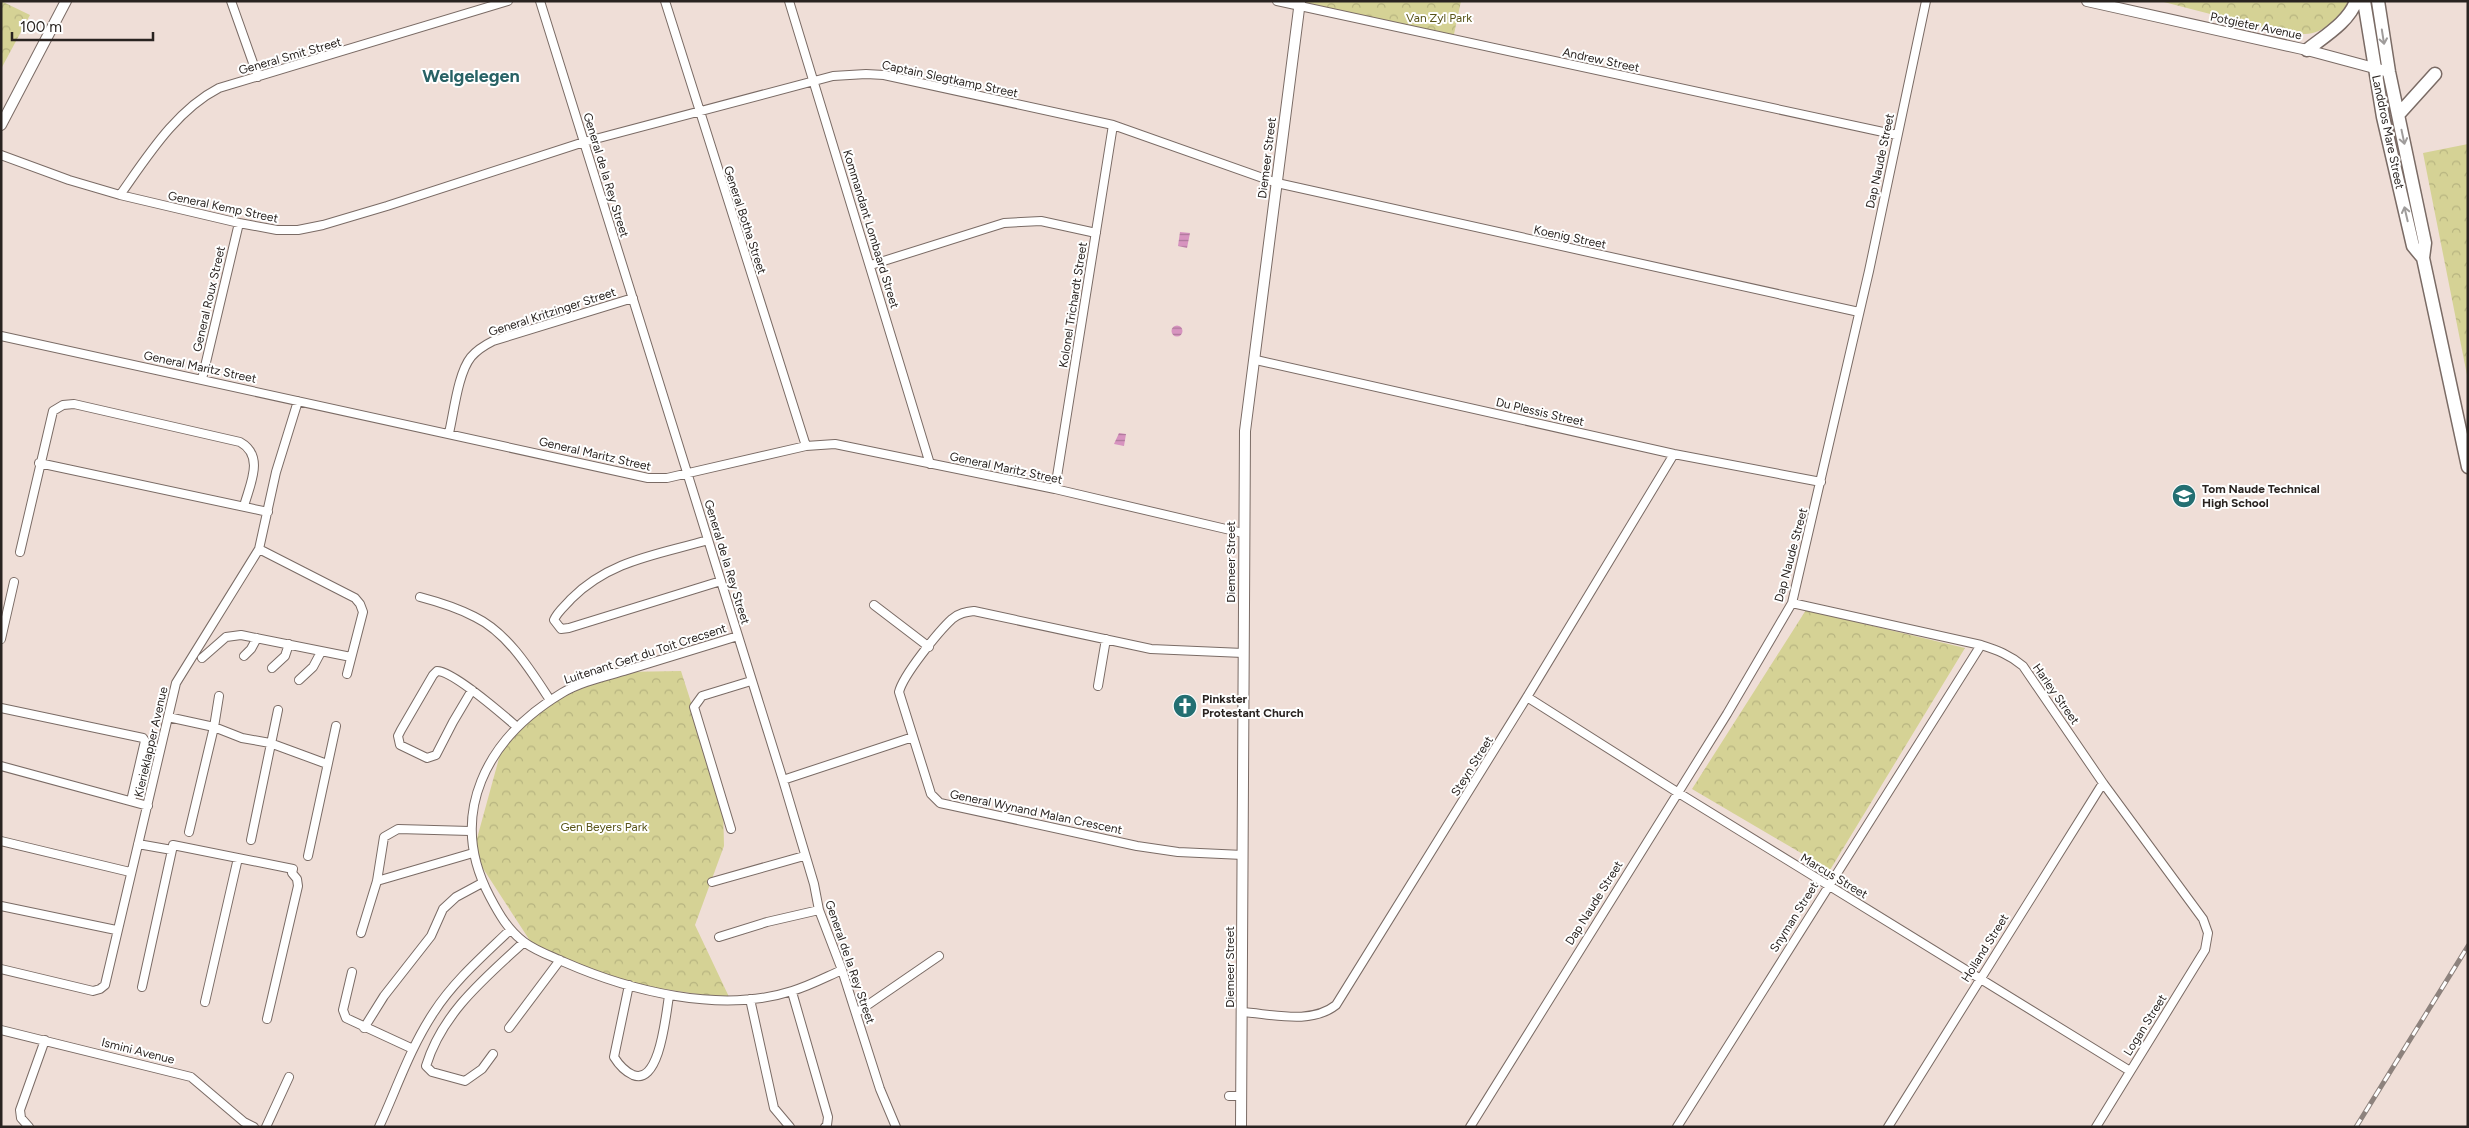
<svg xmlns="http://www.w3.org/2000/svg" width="2469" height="1128" viewBox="0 0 2469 1128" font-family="Figtree,sans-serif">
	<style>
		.park { fill: url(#park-crowns) }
		.water { fill: url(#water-rules) }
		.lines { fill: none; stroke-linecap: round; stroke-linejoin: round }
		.minor-casing { stroke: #7a6b65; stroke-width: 10 }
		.tertiary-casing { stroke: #7a6b65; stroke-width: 12 }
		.primary-casing { stroke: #7a6b65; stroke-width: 15 }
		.minor { stroke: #fff; stroke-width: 8 }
		.tertiary { stroke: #fff; stroke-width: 10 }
		.primary { stroke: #fff; stroke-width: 12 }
		.rail-casing { stroke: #8d827d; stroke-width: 5 }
		.rail { stroke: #fff; stroke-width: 3; stroke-dasharray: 9; stroke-linecap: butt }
		.oneway { stroke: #9f9c9b }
		.labels { text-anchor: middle; stroke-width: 4; stroke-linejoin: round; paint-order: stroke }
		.park-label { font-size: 12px; fill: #585419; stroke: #fff }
		.street-label { font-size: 12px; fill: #292320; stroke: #fff }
		.poi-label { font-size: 12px; font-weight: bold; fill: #292320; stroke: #fff; text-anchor: start }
		.district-label { font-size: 18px; font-weight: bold; fill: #286265; stroke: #fff }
	</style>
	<defs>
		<pattern id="park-crowns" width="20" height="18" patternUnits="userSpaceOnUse" patternTransform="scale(1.25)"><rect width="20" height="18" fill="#d5d295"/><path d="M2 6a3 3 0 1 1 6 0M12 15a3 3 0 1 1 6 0" fill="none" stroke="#b7b480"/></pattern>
		<pattern id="water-rules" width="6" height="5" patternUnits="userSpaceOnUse" patternTransform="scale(1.25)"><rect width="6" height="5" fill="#d793bf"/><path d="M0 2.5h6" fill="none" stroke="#ae789b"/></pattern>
	</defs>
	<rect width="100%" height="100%" fill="#efded7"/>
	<path class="park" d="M1 1 30 15 1 69Z
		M1300 1H1461L1453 39 1300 6Z
		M2160 1H2350C2343 16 2323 34 2305 34 2285 34 2265 28 2245 23 2217 16 2188 8 2160 1Z
		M2468 144V380L2423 153Z
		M1806 610 1965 648 1830 870 1692 789Z
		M681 671 723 802 724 846 695 925 730 999 611 981 536 950 473 853 504 740 563 692 622 672Z"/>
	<path class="water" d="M1180 232 1190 233 1187 248 1178 246Z
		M1171.5 331a5.5 5.5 0 1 1 11 0a5.5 5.5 0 1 1-11 0Z
		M1119 433 1126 434 1124 446 1114 444Z"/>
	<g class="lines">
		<g class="minor-casing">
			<path id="minor" d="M231 1 258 77
				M540 1 783 780 814 884 819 910 842 970 880 1089 896 1127
				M665 1 806 446
				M789 1 930 464
				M1277 1 1897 135
				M1 155 69 180 120 195 239 223 277 230H298L323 225 387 206 584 142 833 76 866 74 884 75 1113 125 1277 183 1859 312
				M120 195C147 157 176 110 219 88L508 1
				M871 265 1004 223 1041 221 1096 233
				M1 336 648 478H667L806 446 835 444 1055 489 1243 533
				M1256 360 1674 454 1821 482
				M202 379 239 223
				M449 433C454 412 458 373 471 357 477 350 485 345 493 341L633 298
				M39 463 268 512
				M1055 489 1113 125
				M708 540C657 555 610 560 571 599 566 605 557 612 554 620L561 629 569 628 721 581
				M259 549 355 598 360 604 363 612 347 674
				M20 552 53 411 63 405 74 404 240 442C265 456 250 484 244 506
				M420 597C439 602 458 608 475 617 508 633 531 671 550 700
				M1792 603 1981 645C1997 650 2010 655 2023 666L2103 783 2203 919 2208 933 2205 950 2096 1127
				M874 605 929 647
				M738 636C700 648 662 659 624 671 603 677 580 682 562 693 487 738 446 814 490 897 499 914 508 930 524 942 536 951 551 956 564 962 630 991 721 1014 792 991 809 986 826 977 842 970
				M1 639 14 582
				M244 656 251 649 257 638
				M202 658 226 637 241 635 351 657
				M272 668 285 656 289 644
				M299 680 313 667 321 652
				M1098 686 1106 639
				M472 690 453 722 436 755 427 758 400 745 398 736 401 730 433 675 437 671C453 671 502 714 516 726
				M1527 697 1677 792 2130 1071
				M1 708 143 738 145 741 131 801
				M168 717 214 727 242 738 270 743 327 764
				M1 766 148 806
				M783 780 913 737
				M731 829 694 707 702 696 751 681
				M189 832 214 727 219 696
				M251 840 278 710
				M1 841 130 872
				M138 844 172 850 173 845 293 869 292 873 297 879 298 886 267 1019
				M1243 855 1178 852 1137 846 940 803 931 794 899 692C903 675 939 631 952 619 959 613 966 612 974 611L1151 649 1243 653
				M308 856 336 726
				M377 881 473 853
				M712 882 804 856
				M1 906 116 930
				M361 933 377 881 384 837 398 829 470 831
				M719 937 767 922 819 910
				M1 969 93 991 100 989 105 985 176 683 259 549 276 472 298 401
				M352 972 343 1010 346 1018 413 1049
				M629 985 614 1057C619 1065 624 1071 633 1075 660 1086 666 1013 669 996
				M142 987 172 850
				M792 992 828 1117 827 1125 825 1127
				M750 999 774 1108 790 1127
				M205 1002 238 858
				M1242 1012C1272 1014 1311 1025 1336 1005L1527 697 1674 454
				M856 1013 939 956
				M364 1028 384 996 431 936 443 909 456 897 482 883
				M509 1028 560 960
				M1 1030 191 1077 244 1122 254 1127
				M493 1054 482 1069 465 1081 432 1072 426 1066C442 1013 485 978 524 942
				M1229 1096H1242
				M29 1127 21 1118 20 1110 45 1040
				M266 1127 289 1077
				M379 1127C397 1088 410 1048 434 1012 454 981 483 956 510 930
				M1470 1127 1727 714 1792 603 1869 271 1926 1
				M1677 1127 1981 645
				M1888 1127 2103 783"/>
		</g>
		<g class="tertiary-casing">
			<path id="tertiary" d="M2087 1 2307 50 2389 72
				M1 125 66 1
				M1241 1127 1245 431 1300 1"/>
		</g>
		<g class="primary-casing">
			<path id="primary" d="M2364 1 2383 117 2413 246 2423 258
				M2378 1 2389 72 2425 243 2423 258 2468 467
				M2307 50C2323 37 2349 22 2356 1
				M2398 115 2435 74"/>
		</g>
		<use href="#minor" class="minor"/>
		<use href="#tertiary" class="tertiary"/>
		<use href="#primary" class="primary"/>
		<g class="rail-casing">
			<path id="rail" d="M2356 1127 2468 946"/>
		</g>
		<use href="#rail" class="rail"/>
	</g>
	<defs><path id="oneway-shaft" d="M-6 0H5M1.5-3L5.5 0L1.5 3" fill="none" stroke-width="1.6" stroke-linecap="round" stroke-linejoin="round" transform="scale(1.25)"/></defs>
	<g class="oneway">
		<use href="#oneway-shaft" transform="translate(2383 37) rotate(81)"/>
		<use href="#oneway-shaft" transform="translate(2403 137) rotate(78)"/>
		<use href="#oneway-shaft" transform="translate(2406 214) rotate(-103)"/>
	</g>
	<defs>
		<g id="school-disc" transform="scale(1.25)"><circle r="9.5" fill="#236f72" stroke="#fff"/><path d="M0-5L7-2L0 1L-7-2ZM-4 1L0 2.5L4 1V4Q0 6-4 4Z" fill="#fff"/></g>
		<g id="church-disc" transform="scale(1.25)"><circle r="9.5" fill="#236f72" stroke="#fff"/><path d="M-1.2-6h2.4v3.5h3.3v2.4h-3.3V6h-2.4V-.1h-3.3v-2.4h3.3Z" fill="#fff"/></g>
	</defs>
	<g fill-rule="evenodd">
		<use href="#school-disc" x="2184" y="496"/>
		<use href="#church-disc" x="1185" y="706"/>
	</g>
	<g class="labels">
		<g class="park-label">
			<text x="1439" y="22">Van Zyl Park</text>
			<text x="604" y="831">Gen Beyers Park</text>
		</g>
		<g class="street-label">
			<text transform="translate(2256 26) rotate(12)" y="4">Potgieter Avenue</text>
			<text transform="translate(290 56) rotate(-16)" y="4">General Smit Street</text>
			<text transform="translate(1601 60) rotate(12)" y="4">Andrew Street</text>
			<text transform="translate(950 79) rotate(12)" y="4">Captain Slegtkamp Street</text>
			<text transform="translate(2388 132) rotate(78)" y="4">Landdros Mare Street</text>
			<text transform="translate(1267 158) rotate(-83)" y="4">Diemeer Street</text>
			<text transform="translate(1880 161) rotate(-78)" y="4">Dap Naude Street</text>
			<text transform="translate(606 175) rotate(73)" y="4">General de la Rey Street</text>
			<text transform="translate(223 207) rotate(12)" y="4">General Kemp Street</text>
			<text transform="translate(745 220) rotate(72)" y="4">General Botha Street</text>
			<text transform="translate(871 229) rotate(73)" y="4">Kommandant Lombaard Street</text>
			<text transform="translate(1570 237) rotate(12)" y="4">Koenig Street</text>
			<text transform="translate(209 299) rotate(-77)" y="4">General Roux Street</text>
			<text transform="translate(1073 305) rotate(-81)" y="4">Kolonel Trichardt Street</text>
			<text transform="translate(552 312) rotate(-18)" y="4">General Kritzinger Street</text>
			<text transform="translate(200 367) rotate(12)" y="4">General Maritz Street</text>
			<text transform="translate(1540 412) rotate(13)" y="4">Du Plessis Street</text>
			<text transform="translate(595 454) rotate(13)" y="4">General Maritz Street</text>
			<text transform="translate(1006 468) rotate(12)" y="4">General Maritz Street</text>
			<text transform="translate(1791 555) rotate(-75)" y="4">Dap Naude Street</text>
			<text transform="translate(727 562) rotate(73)" y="4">General de la Rey Street</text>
			<text transform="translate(1231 562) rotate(-90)" y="4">Diemeer Street</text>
			<text transform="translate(645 654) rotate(-18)" y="4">Luitenant Gert du Toit Crecsent</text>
			<text transform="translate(2056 694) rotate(55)" y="4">Harley Street</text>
			<text transform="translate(151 742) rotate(-77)" y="4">Kierieklapper Avenue</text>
			<text transform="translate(1472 766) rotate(-58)" y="4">Steyn Street</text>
			<text transform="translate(1036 812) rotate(12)" y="4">General Wynand Malan Crescent</text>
			<text transform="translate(1834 876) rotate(31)" y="4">Marcus Street</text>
			<text transform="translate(1594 903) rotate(-58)" y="4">Dap Naude Street</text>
			<text transform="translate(1794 917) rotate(-58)" y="4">Snyman Street</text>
			<text transform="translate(1985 948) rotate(-58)" y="4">Holland Street</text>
			<text transform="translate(850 962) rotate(71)" y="4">General de la Rey Street</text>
			<text transform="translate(1230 967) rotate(-90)" y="4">Diemeer Street</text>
			<text transform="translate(2145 1025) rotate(-58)" y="4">Logan Street</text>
			<text transform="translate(138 1051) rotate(14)" y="4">Ismini Avenue</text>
		</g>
		<g class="poi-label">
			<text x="2202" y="493">Tom Naude Technical<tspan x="2202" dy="14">High School</tspan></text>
			<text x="1202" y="703">Pinkster<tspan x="1202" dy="14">Protestant Church</tspan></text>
		</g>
		<g class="district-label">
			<text x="471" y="82">Welgelegen</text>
		</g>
	</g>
	<rect width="2469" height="1128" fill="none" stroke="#292320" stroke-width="5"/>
	<path d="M12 32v8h141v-8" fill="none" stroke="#292320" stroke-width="2.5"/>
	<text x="20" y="32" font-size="15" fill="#292320" stroke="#ffffff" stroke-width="4" paint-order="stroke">100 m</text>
</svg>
